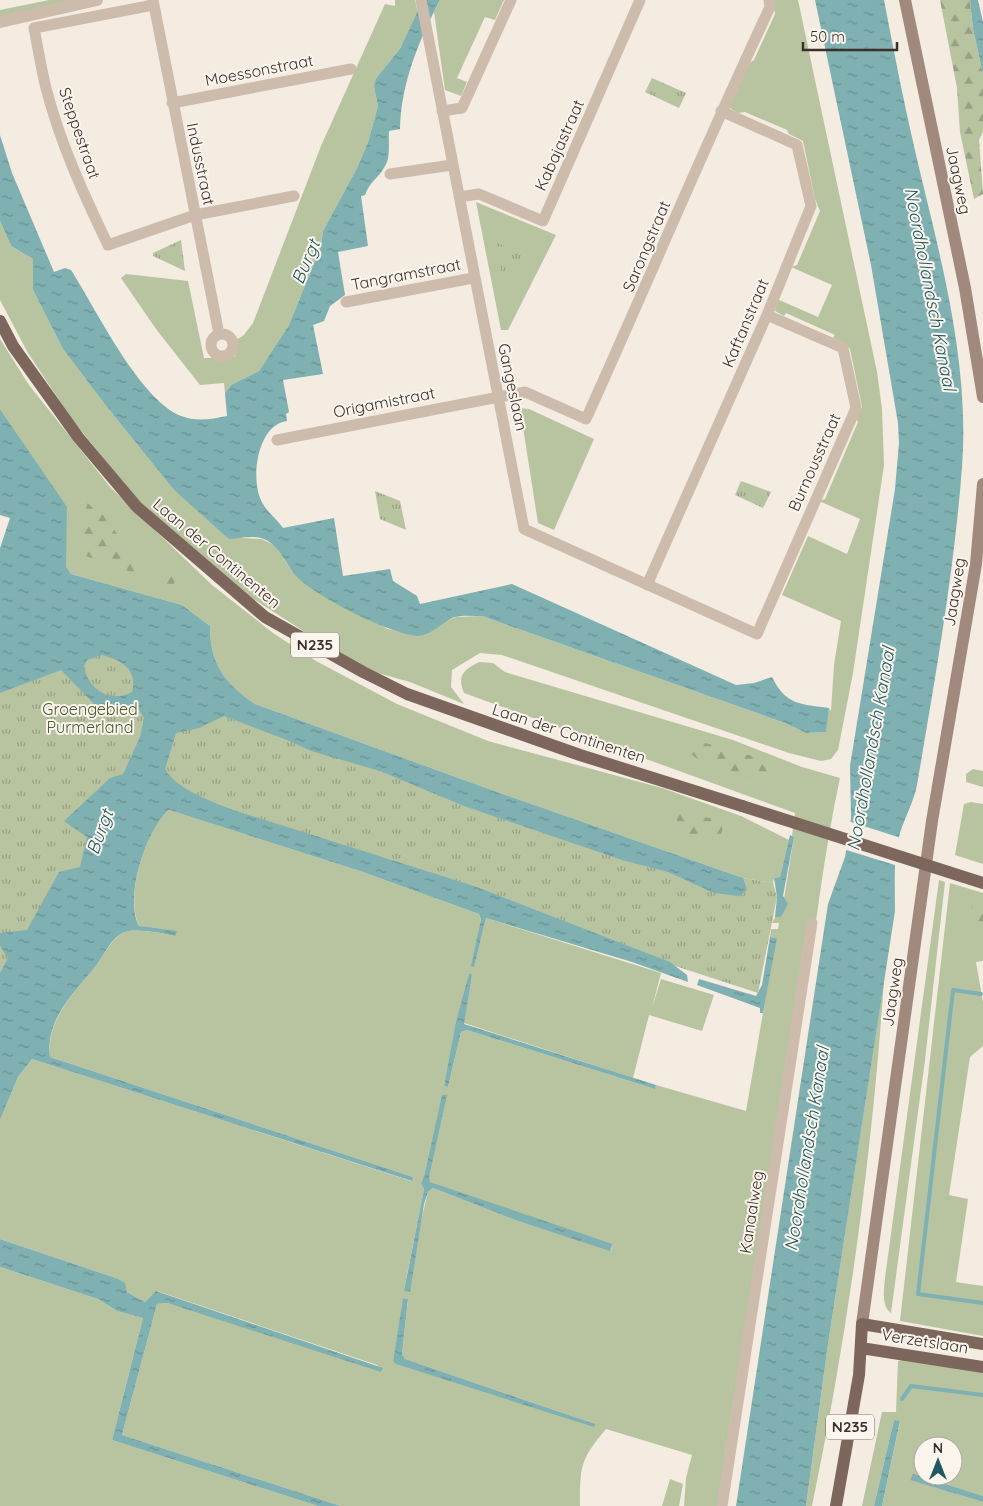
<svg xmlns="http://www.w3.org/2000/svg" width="983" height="1506" viewBox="0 0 983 1506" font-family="Quicksand,sans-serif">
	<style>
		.grass { fill: #b8c4a0; fill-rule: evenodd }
		.forest { fill: url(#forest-firs) }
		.park { fill: url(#park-tufts) }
		.water { fill: url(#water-ripples); fill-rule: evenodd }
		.pier { fill: #f4ebe1 }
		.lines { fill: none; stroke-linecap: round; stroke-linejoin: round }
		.stream { stroke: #7fb0b2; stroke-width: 4 }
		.minor { stroke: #cdbbac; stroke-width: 11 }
		.tertiary { stroke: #cdbbac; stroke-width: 12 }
		.secondary { stroke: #a18a7d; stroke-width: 12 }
		.primary { stroke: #7d675c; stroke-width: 12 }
		.primary-bridge { stroke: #7d675c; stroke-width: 12 }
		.labels { text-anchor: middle; stroke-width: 4; stroke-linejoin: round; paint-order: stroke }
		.shield { fill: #fbf5ee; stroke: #756b66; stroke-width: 1 }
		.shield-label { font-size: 15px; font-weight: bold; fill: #3b302b }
		.street-label { font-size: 16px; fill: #3b302b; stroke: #fbf5ee }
		.park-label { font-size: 16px; fill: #4a5a2e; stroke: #fbf5ee }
		.water-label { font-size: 18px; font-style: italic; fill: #1f5a5e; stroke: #fbf5ee }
	</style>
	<defs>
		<pattern id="forest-firs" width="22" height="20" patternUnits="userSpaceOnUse" patternTransform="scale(1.25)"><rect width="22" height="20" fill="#b8c4a0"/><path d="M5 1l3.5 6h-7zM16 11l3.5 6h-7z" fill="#97a083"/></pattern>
		<pattern id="park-tufts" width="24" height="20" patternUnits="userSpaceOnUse" patternTransform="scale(1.25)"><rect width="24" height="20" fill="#b8c4a0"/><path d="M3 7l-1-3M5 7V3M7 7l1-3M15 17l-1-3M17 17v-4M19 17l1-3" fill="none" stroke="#97a083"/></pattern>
		<pattern id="water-ripples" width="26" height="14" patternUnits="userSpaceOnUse" patternTransform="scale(1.25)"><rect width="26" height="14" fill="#7fb0b2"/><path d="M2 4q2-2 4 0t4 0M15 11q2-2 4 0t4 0" fill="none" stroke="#699091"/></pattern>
	</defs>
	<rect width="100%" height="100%" fill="#f4ebe1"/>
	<path class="grass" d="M49 0H78L0 17V10Z
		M395 0H415L418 13 403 44 384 69 374 87 378 106 368 142 357 168 323 231 321 246 289 325 259 371 231 385 225 393 224 383 200 385 156 329 121 278 126 274 188 281 204 358H214L223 361 235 356 237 348 235 340 243 336 253 323 321 146 385 4 395 6Z
		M440 0H504L495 20 485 17 457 78 467 82 461 96 445 90 434 12Z
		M773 0H798L877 372 882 409 884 465 853 673 838 750 831 759 821 761 789 753 502 655 480 653 452 670 451 687 464 704 410 682 374 672 325 645 252 598 140 502 73 421 28 353 0 300V221L11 246 33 259V290L63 349 103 402 173 489 243 538 262 539 276 546 291 570 318 593 388 629 419 636 427 634 442 623 456 617 482 616 785 723 806 733 825 732 829 708 831 711 834 665 841 621 782 595 808 536 847 554 860 519 819 501 825 499 858 422 856 418 862 407 850 349 846 344 833 338 835 335 786 313 784 316 775 311 777 299 818 317 832 285 791 267 797 265 820 211 815 199 803 141 789 134 787 130 745 112 738 113 728 107 749 63 754 60 775 14Z
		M476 202 556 235 508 330H501Z
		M0 339 29 385 111 488 212 585 273 633 316 661 397 704 488 741 662 788 741 816 789 840 780 877 774 878 773 883 743 878 497 792 255 704C224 682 210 664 210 626L182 605 71 574 66 566V507L0 409Z
		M520 408 529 409 594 439 554 530 538 523Z
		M479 662 493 663 505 672 733 740 802 767 840 778C823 855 816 933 802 1010 773 1175 741 1340 717 1506H684L686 1478 692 1455 606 1429C580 1460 580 1466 580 1506H341L122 1435 157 1304 167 1303 383 1371 377 1365 157 1291 145 1302 127 1292 116 1278 0 1239V1120L18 1077 32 1059 411 1181 413 1177 50 1057C46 1020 74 993 95 967 105 955 110 939 125 932 135 928 163 933 175 936L139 926C125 897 145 830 169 810L360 871 479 914 481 919 472 966H474L486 918 661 973 652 1008 661 979 714 995 702 1031 649 1015 633 1078 464 1023 463 1019 458 1018 444 1086 448 1087 461 1032 467 1030 655 1089 656 1085 746 1111 776 938 770 937 771 929H778L779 923H772L775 917H781L794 837 792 836 795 813 464 693C457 676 463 670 479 662ZM425 1174 430 1182 466 1196 613 1244 611 1250 515 1220 433 1188 428 1192 404 1290 424 1189 421 1184ZM404 1299 408 1300 402 1354 405 1359 595 1424 393 1361Z
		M973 769 983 771V787L966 782V774Z
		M971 802 983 804V864L955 855 964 804Z
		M939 880 945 882 925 1060 891 1313C881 1306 884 1289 885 1278Z
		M950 883 983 893V961L976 962 983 1002V1046L970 1057 949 1195 968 1199 956 1282 983 1286V1336L900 1321Z
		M884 980C872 1157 848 1332 812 1506H806L828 1344Z
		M0 1267 98 1299 117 1311 143 1318 112 1440 318 1506H0Z
		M907 1359 983 1372V1496L913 1475 911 1480 983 1502V1506H882L900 1422 894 1420 874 1506H862L882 1412H896L898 1361ZM923 1446H953V1476H923Z
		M670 1479 683 1484 679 1506H662Z"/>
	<path class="forest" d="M940 0H970L973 29 983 74V132L979 140 983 194 974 199 960 132 957 88Z
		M87 503 107 518 138 568 175 576 174 587 80 554Z
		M702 742 759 758 769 773 754 779 696 758 683 747Z
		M673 811 725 821 719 841 683 834Z
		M969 896 983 900V927L976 924Z"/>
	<path class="park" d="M652 78 686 93 679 108 645 92Z
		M181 240 185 271 153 256V253Z
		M497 243 533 257 503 281Z
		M741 481 771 492 763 508 735 495Z
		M375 491 400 501 406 530 380 519Z
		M128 631 241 711 743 878 773 883 777 897 758 993 143 792 0 1078V633Z"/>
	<path class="water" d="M423 0H440C419 40 401 83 400 129L389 131C388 141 391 157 385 166 379 178 370 181 365 195L361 196 368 246 338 252 345 295 330 306 324 321 313 325 323 374 283 380 289 412 286 414 287 421C257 424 249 482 263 504 268 513 277 519 283 528L334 518 343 576 390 569 393 581 417 596 420 604 512 584 736 685 754 683 772 677C786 706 802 704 829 708L826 732 806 733 785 723 482 616C473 616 463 615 455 617 443 621 431 636 418 636 390 634 319 598 298 578 285 565 282 547 264 539 253 535 240 538 229 539L173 489 103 402 63 349 33 290V259L11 246 0 221V135L12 173 54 272 65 268 71 270C96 309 139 399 181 416 196 422 212 419 227 416L225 393 231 385 259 371 289 325 321 246 323 231 357 168 368 142 378 106 374 87 376 79 401 47Z
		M815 0H884C894 52 904 104 916 155 940 256 970 362 962 467 954 573 935 679 917 785 914 801 905 817 900 833 893 858 895 886 895 911L828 1344 806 1506H736L828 904 845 857 851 818 850 766 895 489 899 443 898 423 871 265Z
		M970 0H978L983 22V74L973 29Z
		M0 409 67 507 66 566 71 574 182 605 210 626C210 664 224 682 255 704L497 792 743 878 747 890 739 896 714 893 668 872 622 860 464 806 380 771 311 751 287 740 224 716 199 728 176 733 165 769C176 789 213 802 233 810L474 886 670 962 687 975 688 982 632 962 486 918 474 967 471 966 481 919 479 914 360 871 169 810C146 829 124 898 139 926L177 931 175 936C163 933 136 928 125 932 110 938 105 955 95 967 74 993 45 1020 50 1057L413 1177 412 1181 32 1059 18 1077 0 1120V973L8 958 0 946V933L27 930 59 872 80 867 87 837 64 821 110 778 123 774 140 737 144 718 139 710 111 709 94 704 61 670 0 693V548L10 518 0 515ZM102 655C121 660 138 669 132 692 111 704 87 689 84 666L87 660Z
		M790 835 794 837 783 896 788 904 781 917H775L777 897 774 878 780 877Z
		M770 937 777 938 763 1013H760V1008L697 985 699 979 756 996 762 985Z
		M469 974H472L464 1024 656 1085 655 1089 467 1030 461 1032 448 1087 444 1086 456 1022Z
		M442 1095H447L429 1177 430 1182 613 1244 610 1251 515 1220 433 1188 428 1192 424 1204 410 1292 404 1291 424 1189 421 1184 425 1173Z
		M0 1239 116 1278 125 1283 127 1292 145 1302 156 1291 383 1368 381 1372 167 1303 157 1304 122 1435 341 1506H318L112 1440 143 1318 117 1311 98 1299 0 1267Z
		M403 1299H408L402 1354 405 1359 595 1424 594 1427 396 1364 393 1361Z
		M894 1420 900 1421 882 1506H874Z
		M913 1474 983 1496V1502L910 1480Z"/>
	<path class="pier" d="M848 821 901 838 898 866 843 849Z"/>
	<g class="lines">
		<path class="stream" d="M981 994 953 990 918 1294 983 1303
			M902 1399 911 1386 983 1395"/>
		<path class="minor" d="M153 0 219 334
			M421 0 524 529 757 634 856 408 843 348 767 315
			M153 5 34 28C38 48 41 68 46 88 60 143 84 195 108 245L195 215 294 196
			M172 103 351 69
			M442 111 462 108 511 0
			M390 174 452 165
			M459 197 479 194 543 221 640 0
			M346 302 473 278
			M211 345a11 11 0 1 1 22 0a11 11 0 1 1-22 0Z
			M277 440 525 392 586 419C648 282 706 143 770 7L769 0
			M647 585 767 315 811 206 797 145 721 111
			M722 1506 812 923"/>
		<path class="tertiary" d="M0 22 97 0"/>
		<path class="secondary" d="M905 0 965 288 983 397
			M862 1324 932 821 976 564 983 484"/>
		<path class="primary" d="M0 321 13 346 78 437 137 507 265 617 363 672 407 694 580 755 742 806
			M861 1348 983 1367
			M836 1506 859 1375 862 1324 983 1344"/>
		<path class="primary-bridge" d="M742 806 983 883"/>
	</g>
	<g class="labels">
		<g class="shield">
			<rect x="291" y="632.5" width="48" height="25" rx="4"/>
			<rect x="826" y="1414.5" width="48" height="25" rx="4"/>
		</g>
		<g class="shield-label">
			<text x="315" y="650">N235</text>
			<text x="850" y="1432">N235</text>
		</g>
		<g class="street-label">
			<text transform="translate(259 70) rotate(-11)" y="6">Moessonstraat</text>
			<text transform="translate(80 133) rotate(71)" y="6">Steppestraat</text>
			<text transform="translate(559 145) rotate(-66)" y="6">Kabajastraat</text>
			<text transform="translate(201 164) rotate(78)" y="6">Indusstraat</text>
			<text transform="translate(959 180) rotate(78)" y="6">Jaagweg</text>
			<text transform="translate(646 246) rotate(-67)" y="6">Sarongstraat</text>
			<text transform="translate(406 274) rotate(-11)" y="6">Tangramstraat</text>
			<text transform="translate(745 323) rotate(-67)" y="6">Kaftanstraat</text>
			<text transform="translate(513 387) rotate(78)" y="6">Gangeslaan</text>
			<text transform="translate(384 402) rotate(-11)" y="6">Origamistraat</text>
			<text transform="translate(814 462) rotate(-66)" y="6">Burnousstraat</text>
			<text transform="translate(217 553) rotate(40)" y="6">Laan der Continenten</text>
			<text transform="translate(954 592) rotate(-81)" y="6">Jaagweg</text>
			<text transform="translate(569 733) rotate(18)" y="6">Laan der Continenten</text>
			<text transform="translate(892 992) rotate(-82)" y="6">Jaagweg</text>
			<text transform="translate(751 1212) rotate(-81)" y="6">Kanaalweg</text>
			<text transform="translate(925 1341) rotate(9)" y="6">Verzetslaan</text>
		</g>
		<g class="park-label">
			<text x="90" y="715">Groengebied<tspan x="90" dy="18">Purmerland</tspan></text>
		</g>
		<g class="water-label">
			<text transform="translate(306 262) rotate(-67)" y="6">Burgt</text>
			<text transform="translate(930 289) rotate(79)" y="6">Noordhollandsch Kanaal</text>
			<text transform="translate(871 749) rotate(-80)" y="6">Noordhollandsch Kanaal</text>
			<text transform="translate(100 832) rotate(-70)" y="6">Burgt</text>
			<text transform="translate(807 1149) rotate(-81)" y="6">Noordhollandsch Kanaal</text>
		</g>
	</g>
	<g transform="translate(938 1461)"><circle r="24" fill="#fbf5ee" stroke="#aea6a0"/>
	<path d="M0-4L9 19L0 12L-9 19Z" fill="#1f5a5e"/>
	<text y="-8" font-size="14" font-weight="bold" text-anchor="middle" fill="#3b302b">N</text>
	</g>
	<path d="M803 42v8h94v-8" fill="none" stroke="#3b302b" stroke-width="2.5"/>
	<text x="810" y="42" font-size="15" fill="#3b302b" stroke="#fbf5ee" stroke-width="4" paint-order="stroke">50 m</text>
</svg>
